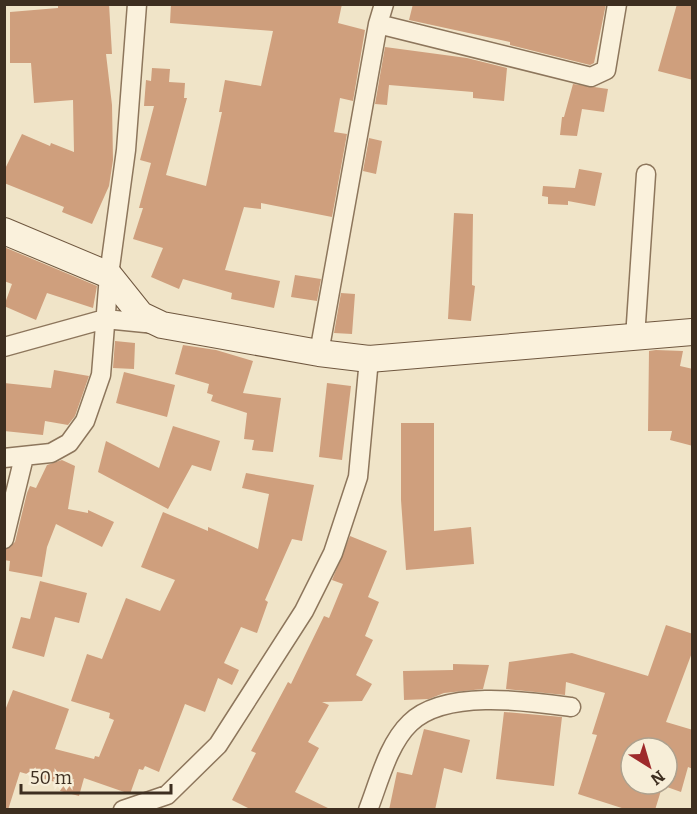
<svg xmlns="http://www.w3.org/2000/svg" width="697" height="814" viewBox="0 0 697 814" font-family="Bitter,serif">
	<style>
		.building { fill: #cf9f7d }
		.lines { fill: none; stroke-linecap: round; stroke-linejoin: round }
		.street-casing { stroke: #8d765c; stroke-width: 21 }
		.secondary-casing { stroke: #6f573f; stroke-width: 28 }
		.street { stroke: #faf1dc; stroke-width: 18 }
		.secondary { stroke: #faf1dc; stroke-width: 26 }
	</style>
	<rect width="100%" height="100%" fill="#f0e4c8"/>
	<path class="building" d="M58 4H109L112 54H106L112 105 113 160 109 186 92 224 62 212 64 207 4 183V171L22 134 50 146 51 143 74 152 73 100 34 103 31 63H10V12L58 8Z
		M171 4H342L338 23 365 30 353 101 340 98 334 132 347 134 332 217 261 203V209L244 207 225 270 280 281 274 308 231 299 232 293 183 279 179 289 151 277 163 248 133 239 143 208H139L151 163 140 160 154 106H144L146 80 151 81 152 68 170 69 169 82 185 83 184 98H187L166 175 206 186 222 112H219L225 80 261 86 273 31 170 23Z
		M413 4H606L594 63 590 65 510 45V42L409 20Z
		M677 4H693V80L658 71Z
		M385 47 467 58 507 68 504 101 473 98V92L389 85 387 105 375 104Z
		M573 84 608 89 604 112 582 109 577 136 560 135 562 117H564Z
		M369 138 382 141 376 174 363 171Z
		M579 169 602 173 595 206 568 201V205L548 204V197L542 196 543 186 575 188Z
		M454 213 473 214 472 285 475 286 471 321 448 319Z
		M4 247 97 286 93 308 47 293 36 320 4 306 12 284 4 281Z
		M295 275 321 279 317 301 291 297Z
		M341 293 355 294 352 334 334 333Z
		M115 341 135 343 134 369 113 368Z
		M183 345 216 350 253 361 243 393 281 398 273 452 252 450 254 440 244 439 247 413 211 401 213 395 207 393 209 384 175 374Z
		M656 350 683 351 680 366 693 369V446L670 440 672 431H648L649 351Z
		M54 370 89 376 75 416 68 425 45 421 43 435 4 431V383L51 388Z
		M124 372 175 385 167 417 116 403Z
		M327 383 351 386 342 460 319 457Z
		M401 423H434V531L471 527 474 564 406 570 401 500Z
		M173 426 220 441 211 471 192 465 168 509 98 472 106 441 159 468Z
		M62 460 75 466 68 509 88 513V510L114 522 102 547 56 524 47 547 42 577 9 571 10 561 4 560V550L15 542 27 493 30 486 36 488 47 465Z
		M246 473 314 485 302 541 292 539 265 600 268 602 257 633 241 627 224 663 239 670 232 685 218 678 205 712 185 704 159 772 145 766 143 770 139 769 130 794 84 778 79 796 60 791 62 784 20 772 8 810 4 809V713L13 690 69 709 55 749 94 759 95 756 99 757 114 720 109 718 110 713 71 701 87 654 102 659 126 598 160 611 175 580 141 567 163 512 208 531V527L258 549 269 494 242 488Z
		M350 536 387 551 368 597 379 602 365 636 373 640 356 675 372 684 362 701 322 702 329 705 308 742 319 748 295 792 332 810H252L232 800 256 753 251 751 288 682 291 684 324 616 329 618 343 584 332 580Z
		M40 581 87 593 79 623 55 617 44 657 12 648 21 617 30 619Z
		M666 625 693 634V650L666 722 693 730V769L688 767 681 792 667 787V748H631V784H663L655 810H628L578 794 597 735 592 734 605 693 566 682 565 695 506 689 509 662 572 653 648 676Z
		M453 664 489 665 483 689 444 693 429 699 404 700 403 671 453 670Z
		M504 712 562 717 554 786 496 779Z
		M424 729 470 740 462 773 444 768 435 810H389L397 772 412 775Z"/>
	<g class="lines">
		<g class="street-casing">
			<path id="street" d="M378 24 591 77 606 70 617 4
				M635 338 646 174
				M4 347 105 319 155 324
				M319 353 378 24 384 4
				M4 458 51 453 69 443 85 421 101 375 109 275 126 150 137 4
				M4 539 24 457
				M123 810 167 795 218 745 304 611 333 553 358 477 369 359
				M368 810C379 782 388 744 410 723 445 689 527 701 571 707"/>
		</g>
		<g class="secondary-casing">
			<path id="secondary" d="M4 231 109 275 141 315 162 325 319 353 369 359 692 332"/>
		</g>
		<use href="#street" class="street"/>
		<use href="#secondary" class="secondary"/>
	</g>
	<rect width="697" height="814" fill="none" stroke="#3d2e20" stroke-width="12"/>
	<g transform="translate(649 766) rotate(143)"><circle r="28" fill="#f7eed8" stroke="#ada18e" stroke-width="1.5"/>
	<path d="M0-4.5L10 22L0 15L-10 22Z" fill="#9e2a2b"/>
	<text y="-9" font-size="16" font-weight="bold" text-anchor="middle" fill="#3d2e20">N</text>
	</g>
	<path d="M21 784v9h150v-9" fill="none" stroke="#3d2e20" stroke-width="3"/>
	<text x="30" y="784" font-size="18" fill="#3d2e20" stroke="#f7eed8" stroke-width="4.5" paint-order="stroke">50 m</text>
</svg>
